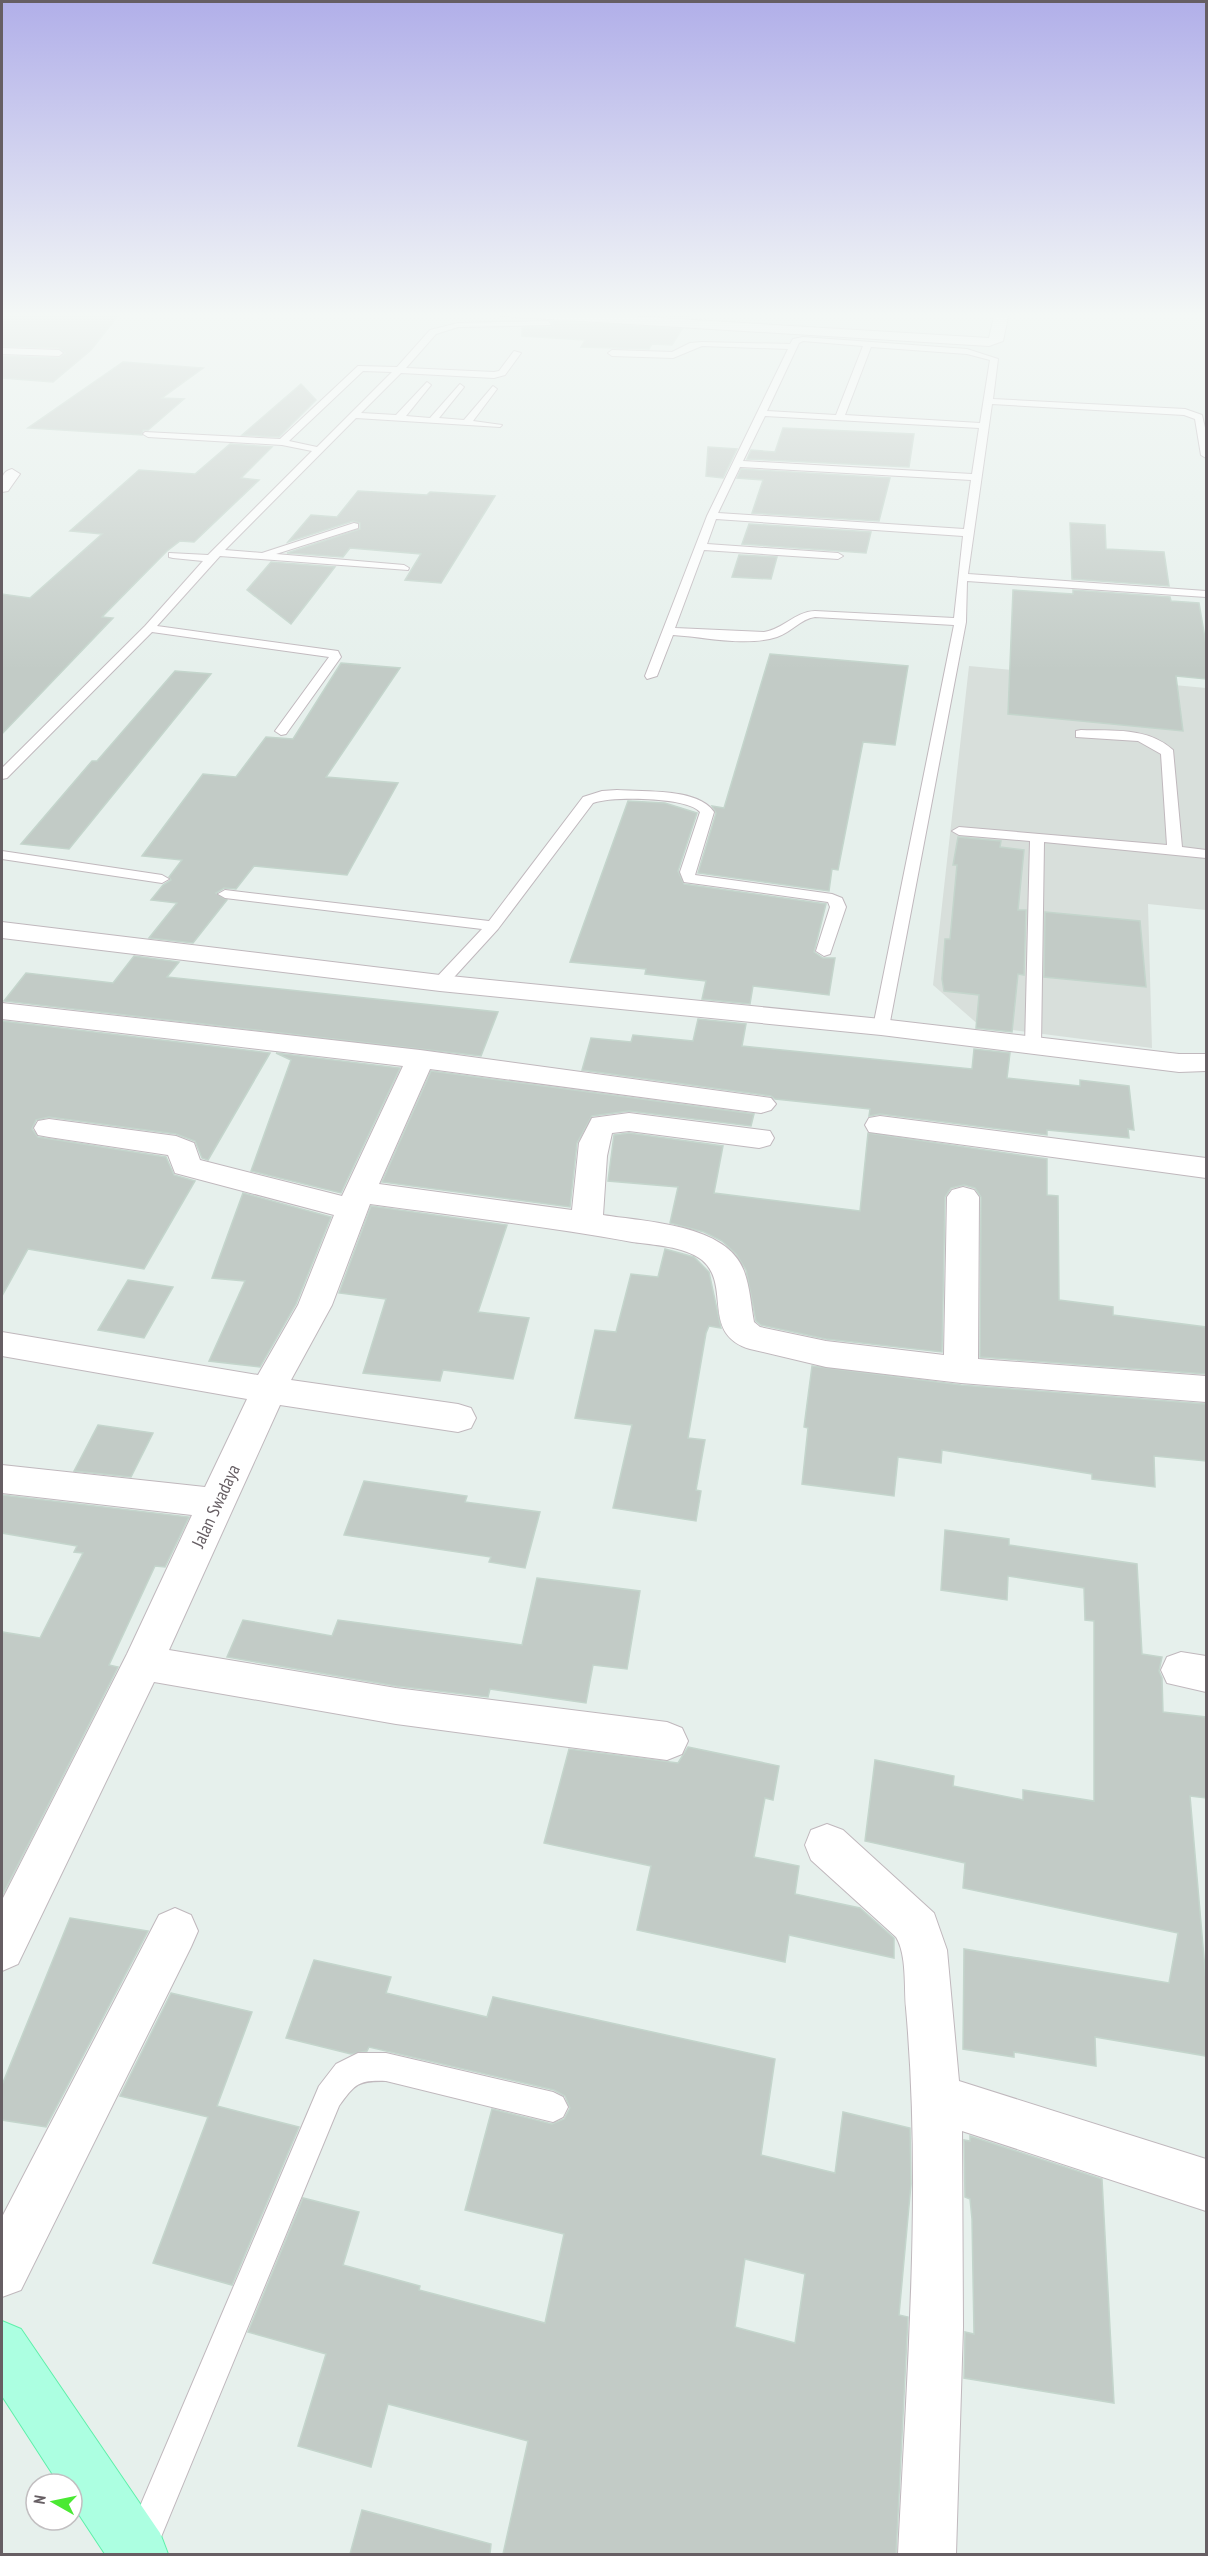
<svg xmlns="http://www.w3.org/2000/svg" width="1208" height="2556" viewBox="0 0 1208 2556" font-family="'PT Sans Narrow',sans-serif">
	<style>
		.industrial { fill: #d8dfdb }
		.building { fill: #c2cbc6; stroke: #c4d5cc; stroke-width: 1.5; fill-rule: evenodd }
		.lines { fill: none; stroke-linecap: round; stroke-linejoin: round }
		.service-casing { stroke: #c0b8bd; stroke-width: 2 }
		.minor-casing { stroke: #c0b8bd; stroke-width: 2 }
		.primary-casing { stroke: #5ef1aa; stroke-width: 2 }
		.service { fill: #fff; fill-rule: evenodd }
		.minor { fill: #fff; fill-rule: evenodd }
		.primary { fill: #acffe1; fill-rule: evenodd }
		.labels { text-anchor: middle; stroke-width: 4.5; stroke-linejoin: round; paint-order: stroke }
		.street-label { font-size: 18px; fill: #665e63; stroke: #fff }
	</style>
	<rect width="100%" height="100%" fill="#e6f0ec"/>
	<path class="industrial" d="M969 666 1206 688V910L1148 904 1152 1048 980 1026 933 985Z"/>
	<path class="building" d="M2 312H121L91 350 53 382 2 378V356L59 358 65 353 59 348 2 346Z
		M597 312H692L689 317Z
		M551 321 682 329 672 345 652 344 649 349 581 347 585 340 522 336V328L551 327 553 325Z
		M123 362 203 368 162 398 184 399 148 430H143L142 435 28 428Z
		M301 384 316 400 279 437 242 435Z
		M783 428 914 434 909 467 747 459 751 450 775 452Z
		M230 444 272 447 241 478 259 480 194 542 180 541 167 551 102 617 113 618 2 734V594L30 598 102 534 70 531 139 470 195 474Z
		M708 447 737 449 723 478 706 476Z
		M741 469 890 478 879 521 752 513 763 480 737 478Z
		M358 491 427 495 430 492 495 496 441 583 405 580 421 554 350 548 343 557 287 553 360 529V523L353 521 288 542 311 515 337 517Z
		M1070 523 1105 525 1106 549 1164 552 1169 586 1072 579Z
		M749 524 871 532 866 553 742 544Z
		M739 555 777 557 771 579 732 577Z
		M271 562 335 567 291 624 247 590Z
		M1013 590 1073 594V590L1170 597 1171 601 1199 603 1206 644V679L1176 676 1183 731 1008 714Z
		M770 654 908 666 895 745 863 742 838 870 832 869 829 891 698 873 716 813 712 806 724 808Z
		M341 663 400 668 326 777 398 783 347 875 254 866 236 889 224 888 216 893 227 900 193 943 149 938 177 903 151 900 163 885 171 880 169 877 182 860 142 856 203 774 236 777 266 737 293 739Z
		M175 671 211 674 69 849 21 844 92 761H97Z
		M628 801 665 803 697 813 678 871 684 884 826 904 814 952 823 958H835L829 995 753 986 750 1004 702 999 706 981 645 974 646 969 570 962Z
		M958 837 1001 841 1000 847 1024 850 1018 910H1026L1024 975 1018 974 1012 1032 976 1028 979 995 944 991 942 979 945 939H950L957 865H953Z
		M1045 912 1140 921 1146 987 1044 977Z
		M134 956 179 962 167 977 498 1012 481 1056 4 1001 26 973 113 983Z
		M698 1019 746 1024 742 1046 972 1069 974 1049 1010 1053 1007 1078 1080 1086V1080L1129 1086 1134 1130 1128 1129 1129 1138 1047 1130V1135L880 1114 869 1116 870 1109 775 1099 771 1096 582 1070 591 1038 631 1042 633 1035 693 1041Z
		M2 1021 270 1053 208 1160 202 1158 195 1141 176 1134 49 1117 36 1120 32 1129 38 1137 166 1157 174 1175 195 1181 144 1269 28 1249 2 1296Z
		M276 1053 400 1068 341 1193 251 1171 291 1060Z
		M431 1071 754 1114 751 1126 629 1111 592 1116 577 1143 570 1207 382 1182Z
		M629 1133 723 1146 714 1193 860 1211 868 1133 1047 1159V1195L1058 1196 1059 1300 1113 1307V1315L1206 1327V1374L980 1357 981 1197 975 1188 964 1185 951 1188 945 1197 942 1352 826 1339 761 1325 756 1321 746 1270 736 1254 722 1241 704 1232 670 1223 678 1187 608 1181 614 1135Z
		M243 1193 331 1217 296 1304 260 1367 209 1361 245 1281 212 1278Z
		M371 1206 507 1225 478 1312 529 1318 513 1379 443 1370 440 1381 363 1373 386 1299 339 1293Z
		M665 1249 694 1257 709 1272 721 1328 709 1326 706 1333 688 1438 705 1440 696 1490 701 1491 696 1521 613 1508 632 1425 575 1418 595 1330 616 1332 631 1274 658 1277Z
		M128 1280 173 1287 144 1338 98 1330Z
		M812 1366 961 1385 1206 1404V1461L1154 1456 1155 1487 1092 1479V1474L942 1450 941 1463 898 1457 894 1496 802 1484 808 1428 804 1427Z
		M98 1425 153 1433 131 1477 74 1471Z
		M364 1481 467 1496 465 1502 540 1512 525 1568 489 1562 491 1557 344 1535Z
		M2 1495 189 1517 165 1567 155 1566 109 1665 118 1667 2 1896V1632L40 1638 83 1553 74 1552 77 1546 2 1533Z
		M945 1530 1009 1539V1545L1137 1564 1142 1654 1162 1657 1159 1671 1162 1678 1163 1712 1206 1717V1798L1190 1796 1206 1981V2056L1095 2037 1096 2066 1014 2052V2057L963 2049 964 1949 1169 1983 1178 1933 963 1888 965 1863 865 1841 875 1760 954 1776 953 1786 1023 1800V1790L1094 1801V1621L1085 1620 1084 1588 1008 1576 1007 1600 941 1590Z
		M537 1578 640 1591 627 1669 593 1665 586 1703 490 1689 488 1697 396 1686 227 1657 243 1620 332 1636 338 1620 522 1645Z
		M688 1747 779 1766 773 1800 765 1798 754 1857 799 1866 795 1894 860 1908 894 1938V1958L789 1935 785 1962 637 1930 651 1866 544 1843 569 1749 678 1763Z
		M70 1918 148 1931 46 2127 2 2120V2085Z
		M314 1960 391 1977 386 1993 487 2017 493 1997 775 2059 761 2155 835 2173 843 2112 910 2128 911 2184 899 2315 908 2317 896 2554H503L528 2441 388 2404 371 2467 298 2446 326 2354 248 2332 303 2198 359 2212 343 2265 420 2286 419 2290 545 2323 564 2234 465 2210 492 2109 552 2124 564 2119 570 2108 565 2096 554 2090 369 2047 367 2051 351 2054 286 2038ZM745 2259 805 2274 795 2343 735 2327Z
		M171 1993 252 2012 217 2106 299 2127 232 2285 153 2263 208 2117 120 2096Z
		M970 2136 1102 2179 1114 2403 964 2378 965 2332 974 2334 972 2219 970 2199 965 2197 964 2140 970 2141Z
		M362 2510 491 2544 490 2554H350Z"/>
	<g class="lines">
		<g class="service-casing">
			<path id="service" d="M548 321 551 325 458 327 436 334 406 368 494 372 499 371 514 351 521 353 505 375 494 378 401 373 361 413 396 415 427 382 431 385 406 416 430 418 460 384 464 387 439 418 464 420 493 386 497 389 473 421 502 425 500 427 356 418 225 550 262 553 354 523 358 524V528L276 554 404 565 409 568 408 570 220 556 157 626 338 651 341 657 286 734 281 735 275 731 329 657 152 632 7 778 2 779V768L145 626 203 561 173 558 169 557V553L208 555 312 451 282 445 148 437 143 434 145 432 280 439 358 366 397 367 430 330 458 323ZM363 371 392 372 317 447 289 441Z
				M803 337 967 349 998 359 993 399 1185 409 1202 415 1206 432V458L1201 455 1195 419 1184 415 992 404 968 574 1206 591V597L967 581 966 622 889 1027 881 1032 873 1027 954 625 815 617C800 619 792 632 777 637 745 647 706 637 673 635L657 676 647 679 645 676 707 516 788 349 702 346 673 358 612 356 608 353 612 350 672 352 690 343 702 342 790 344 793 339ZM803 341 863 346 836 415 767 411 799 343ZM871 347 967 354 990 360 980 423 845 415ZM765 416 979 428 972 474 743 461ZM740 467 971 480 964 529 718 513ZM716 519 963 536 954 618 815 611C794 612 784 629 764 632L675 628 704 550 838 559 843 556 838 553 707 544Z
				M2 348 59 350 63 353 59 356 2 354Z
				M1081 730C1112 731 1148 727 1173 750L1182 847 1206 850V858L1044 842 1041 1046 1033 1051 1025 1046 1030 841 959 835 952 831 959 827 1167 845 1161 754 1138 741 1076 737V731Z
				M617 790C645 792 698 788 714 812L695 875 832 894 842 898 846 907 830 954 824 956 816 951 830 907 828 902 684 882 680 872 700 812C687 797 612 796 593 803L498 929 446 986 440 988 432 983 434 980 482 929 225 898 218 894 225 890 489 921 583 797 602 791Z
				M2 851 162 875 169 879 162 883 2 859Z
				M358 2053H386L553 2092 563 2097 568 2107 563 2117 553 2122 386 2081C358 2080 355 2084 339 2106L154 2554H128L124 2544 319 2086 336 2064Z"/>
		</g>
		<g class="minor-casing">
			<path id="minor" d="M493 312H563L989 338 995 312H1009L1003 341 989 346 500 316Z
				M12 469 20 474 8 491 2 492C2 481 0 472 12 469Z
				M2 922 440 975 881 1019 1179 1054H1206V1071L1179 1072 881 1035 440 991 2 938Z
				M2 1003 420 1050 771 1098 776 1104 771 1110 761 1113 430 1069 379 1184 572 1210 579 1143 592 1118 629 1113 770 1131 774 1138 770 1145 759 1148 629 1131 612 1133 607 1156 603 1215C646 1222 727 1224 744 1271 750 1287 751 1306 754 1322L760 1327 826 1341 944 1355 947 1197 952 1190 963 1187 974 1190 979 1197 978 1359 1206 1376V1402L961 1383 826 1367 750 1349C700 1334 732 1285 702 1260 684 1246 653 1245 632 1242 545 1226 457 1216 370 1204L332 1305 291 1380 458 1404 471 1408 476 1418 471 1428 458 1432 280 1405 169 1650 396 1688 667 1722 682 1728 688 1741 682 1754 667 1760 396 1724 154 1682 18 1964 2 1971V1900L127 1654 192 1515 2 1493V1465L205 1487 247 1399 2 1356V1332L258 1375 298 1305 334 1215 175 1173 168 1155 49 1137 38 1135 34 1128 38 1121 49 1119 176 1136 194 1143 200 1160 342 1196 403 1066 2 1019Z
				M880 1116 1206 1158V1178L869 1132 865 1125 869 1118Z
				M1181 1652 1206 1656V1692L1167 1683 1161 1670 1167 1657Z
				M827 1824 843 1830 934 1913 947 1950 959 2081 1206 2159V2211L962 2131 963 2327 956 2554H898C907 2373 922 2189 906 2008 904 1987 907 1955 896 1937L811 1860 805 1845 811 1830Z
				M175 1908 191 1915 198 1931 191 1947 21 2290 2 2297V2217L159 1915Z"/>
		</g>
		<g class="primary-casing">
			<path id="primary" d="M2 2321 21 2329 160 2533 168 2554H105L72 2504V2484H59L2 2396Z"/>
		</g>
		<use href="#service" class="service"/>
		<use href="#minor" class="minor"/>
		<use href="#primary" class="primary"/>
	</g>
	<linearGradient id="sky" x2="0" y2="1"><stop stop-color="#b1afe9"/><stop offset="0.47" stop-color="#f4f8f6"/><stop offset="1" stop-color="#f4f8f6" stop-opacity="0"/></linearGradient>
	<rect width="1208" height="670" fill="url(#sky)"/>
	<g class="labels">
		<g class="street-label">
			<text transform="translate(216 1506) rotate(-65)" y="6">Jalan Swadaya</text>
		</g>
	</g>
	<rect width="1208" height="2556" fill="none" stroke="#665e63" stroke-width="6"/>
	<g transform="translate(54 2502) rotate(279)"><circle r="28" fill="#ffffff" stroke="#c2bfc1" stroke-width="1.5"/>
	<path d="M0-4.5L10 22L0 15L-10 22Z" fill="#4ae933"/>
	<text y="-9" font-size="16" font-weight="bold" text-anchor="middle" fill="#665e63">N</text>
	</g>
</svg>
